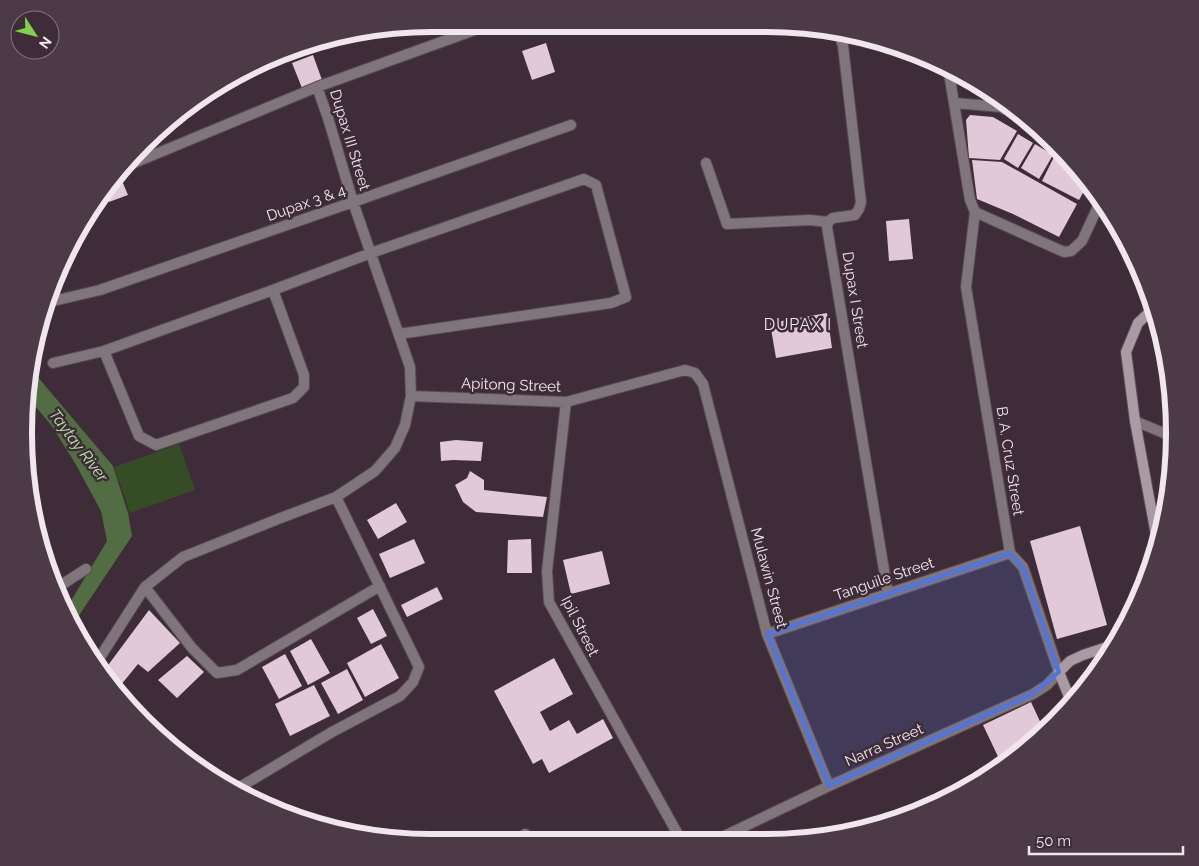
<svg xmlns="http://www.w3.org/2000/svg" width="1199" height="866" viewBox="0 0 1199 866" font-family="Raleway,sans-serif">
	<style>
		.green { fill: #354c26 }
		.water { fill: #526c43 }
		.building { fill: #e1c9d8 }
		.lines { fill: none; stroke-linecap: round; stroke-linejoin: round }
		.street-casing { stroke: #5b4a55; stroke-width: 12 }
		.secondary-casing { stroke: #5b4a55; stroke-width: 12 }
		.street { stroke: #7f757b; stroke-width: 10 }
		.secondary { stroke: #aa9aa4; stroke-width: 10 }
		.marked { fill: #5274dd; fill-opacity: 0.2; stroke: #5274dd; stroke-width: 4; stroke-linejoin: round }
		.labels { text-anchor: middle; stroke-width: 5; stroke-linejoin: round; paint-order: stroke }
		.street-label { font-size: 15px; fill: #f2e6ed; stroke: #3e2c38 }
		.neighbourhood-label { font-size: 16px; letter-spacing: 1px; fill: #f2e6ed; stroke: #3e2c38 }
		.water-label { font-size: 16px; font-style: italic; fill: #bce6a3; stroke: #3e2c38 }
		.rim { fill: none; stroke: #f2e6ed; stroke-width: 6 }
	</style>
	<rect width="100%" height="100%" fill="#3e2c38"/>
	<path class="green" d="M179 444 195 490 130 513 114 467Z"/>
	<path class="water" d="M31 369 113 466 128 513 132 536 74 623 66 609 107 541 101 511 75 463 51 425 30 400Z"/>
	<path class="building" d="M546 43 555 72 532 80 522 51Z
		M313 55 322 80 302 88 292 63Z
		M970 115 993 117 1017 131 1000 160 969 158 966 120Z
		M1018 134 1033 143 1018 168 1004 159Z
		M1035 144 1053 155 1039 179 1021 168Z
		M1055 155 1067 162 1089 182 1079 200 1042 181Z
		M972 160 1002 162 1077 204 1059 237 1013 214 977 199Z
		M120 176 128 195 109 202 106 192 115 178Z
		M104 194 107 201 97 205Z
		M909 219 913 259 889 261 886 221Z
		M827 313 832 348 776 358 770 323Z
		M456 440 483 442 481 461 453 460 441 461 440 442Z
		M470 471 484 480V490L547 497 543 517 476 512 463 502 455 485 467 478Z
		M396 503 407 522 378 539 367 520Z
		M1080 526 1107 625 1057 639 1030 541Z
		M414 539 425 563 390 578 379 554Z
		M531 539 532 573H507L508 540Z
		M602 551 610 584 571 594 563 560Z
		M437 587 443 599 407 617 401 605Z
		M373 609 387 636 371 644 357 618Z
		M149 610 180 643 148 672 138 664 116 691 108 682 103 672Z
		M311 639 330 673 308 685 290 651Z
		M381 644 399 678 365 697 347 663Z
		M285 654 302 686 279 699 262 667Z
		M187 656 204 672 177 698 158 680Z
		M554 658 573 694 540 712 550 731 569 720 577 734 603 719 613 738 549 773 542 759 533 764 494 691Z
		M1103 662 1091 679 1087 668Z
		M347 669 363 700 338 714 321 683Z
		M314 685 330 716 290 736 275 704Z
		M1031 702 1044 730 1015 758 1002 765 983 725Z"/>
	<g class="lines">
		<g class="street-casing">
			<path id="street" d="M949 73 970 200 975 212
				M955 103 1001 107 1022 119
				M706 163 727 224 810 220 828 222
				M122 168 317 87 491 24
				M975 212 1064 252 1071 251 1082 241 1101 200
				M828 222 827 227 888 594
				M828 222 833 218 855 215 859 209 861 202 843 46 839 33
				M49 302 100 290 353 202 571 125
				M104 351 139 436 156 445 293 398 304 387V375L273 290
				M53 363 104 351 273 290 371 253 584 179 596 185 626 297 611 303 399 334
				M411 396 566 402 685 370 695 373 703 384 767 634 829 786
				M566 402 547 571 549 602 681 840
				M1135 421 1173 437
				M145 587 192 648 217 673 237 670 380 586
				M55 589 86 569
				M767 634 1010 553
				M97 662 145 587 183 557 278 519 336 497 375 471 395 448 405 425 411 396 410 367 353 202 328 118 317 87
				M235 790 332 732 400 696 413 682 419 667 336 497
				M525 834 529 841
				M718 839 829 786 1033 694 1047 685 1059 672 1023 567 1010 553 966 287 975 212"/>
		</g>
		<g class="secondary-casing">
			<path id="secondary" d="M1154 308 1138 323 1126 352 1135 421 1158 546
				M1072 704 1059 672 1070 661 1083 655 1116 644"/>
		</g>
		<use href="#street" class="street"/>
		<use href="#secondary" class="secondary"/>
	</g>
	<path class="marked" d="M1010 553 1023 567 1059 672 1033 694 829 786 767 634Z"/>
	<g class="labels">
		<g class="street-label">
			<text transform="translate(350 140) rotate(73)" y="5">Dupax III Street</text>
			<text transform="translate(306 203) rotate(-19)" y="5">Dupax 3 &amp; 4</text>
			<text transform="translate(855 300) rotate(81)" y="5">Dupax I Street</text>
			<text transform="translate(511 385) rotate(2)" y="5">Apitong Street</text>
			<text transform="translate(1010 461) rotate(81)" y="5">B. A. Cruz Street</text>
			<text transform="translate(769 578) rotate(75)" y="5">Mulawin Street</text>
			<text transform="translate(884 579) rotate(-19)" y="5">Tanguile Street</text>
			<text transform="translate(580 626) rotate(63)" y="5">Ipil Street</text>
			<text transform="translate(884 745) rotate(-24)" y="5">Narra Street</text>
		</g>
		<g class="neighbourhood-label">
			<text x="798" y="330">DUPAX I</text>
		</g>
		<g class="water-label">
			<text transform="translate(79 445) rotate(53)" y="6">Taytay River</text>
		</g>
	</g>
	<path d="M0 0H1199V866H0ZM432 32H766A400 400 0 0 1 1166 432V434A400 400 0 0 1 766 834H432A400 400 0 0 1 32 434V432A400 400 0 0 1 432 32Z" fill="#4c3b46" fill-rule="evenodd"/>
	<path class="rim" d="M432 32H766A400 400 0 0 1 1166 432V434A400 400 0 0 1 766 834H432A400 400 0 0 1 32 434V432A400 400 0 0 1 432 32Z"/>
	<g transform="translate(35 35) rotate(126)"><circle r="24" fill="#3e2c38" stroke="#867680"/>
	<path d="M0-4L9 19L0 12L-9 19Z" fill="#84cf4d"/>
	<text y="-8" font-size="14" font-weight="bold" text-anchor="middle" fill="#f2e6ed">N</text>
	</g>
	<path d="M1029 846v8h154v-8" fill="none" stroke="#f2e6ed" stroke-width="2.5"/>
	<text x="1036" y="846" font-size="15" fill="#f2e6ed" stroke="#3e2c38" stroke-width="4" paint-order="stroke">50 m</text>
</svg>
